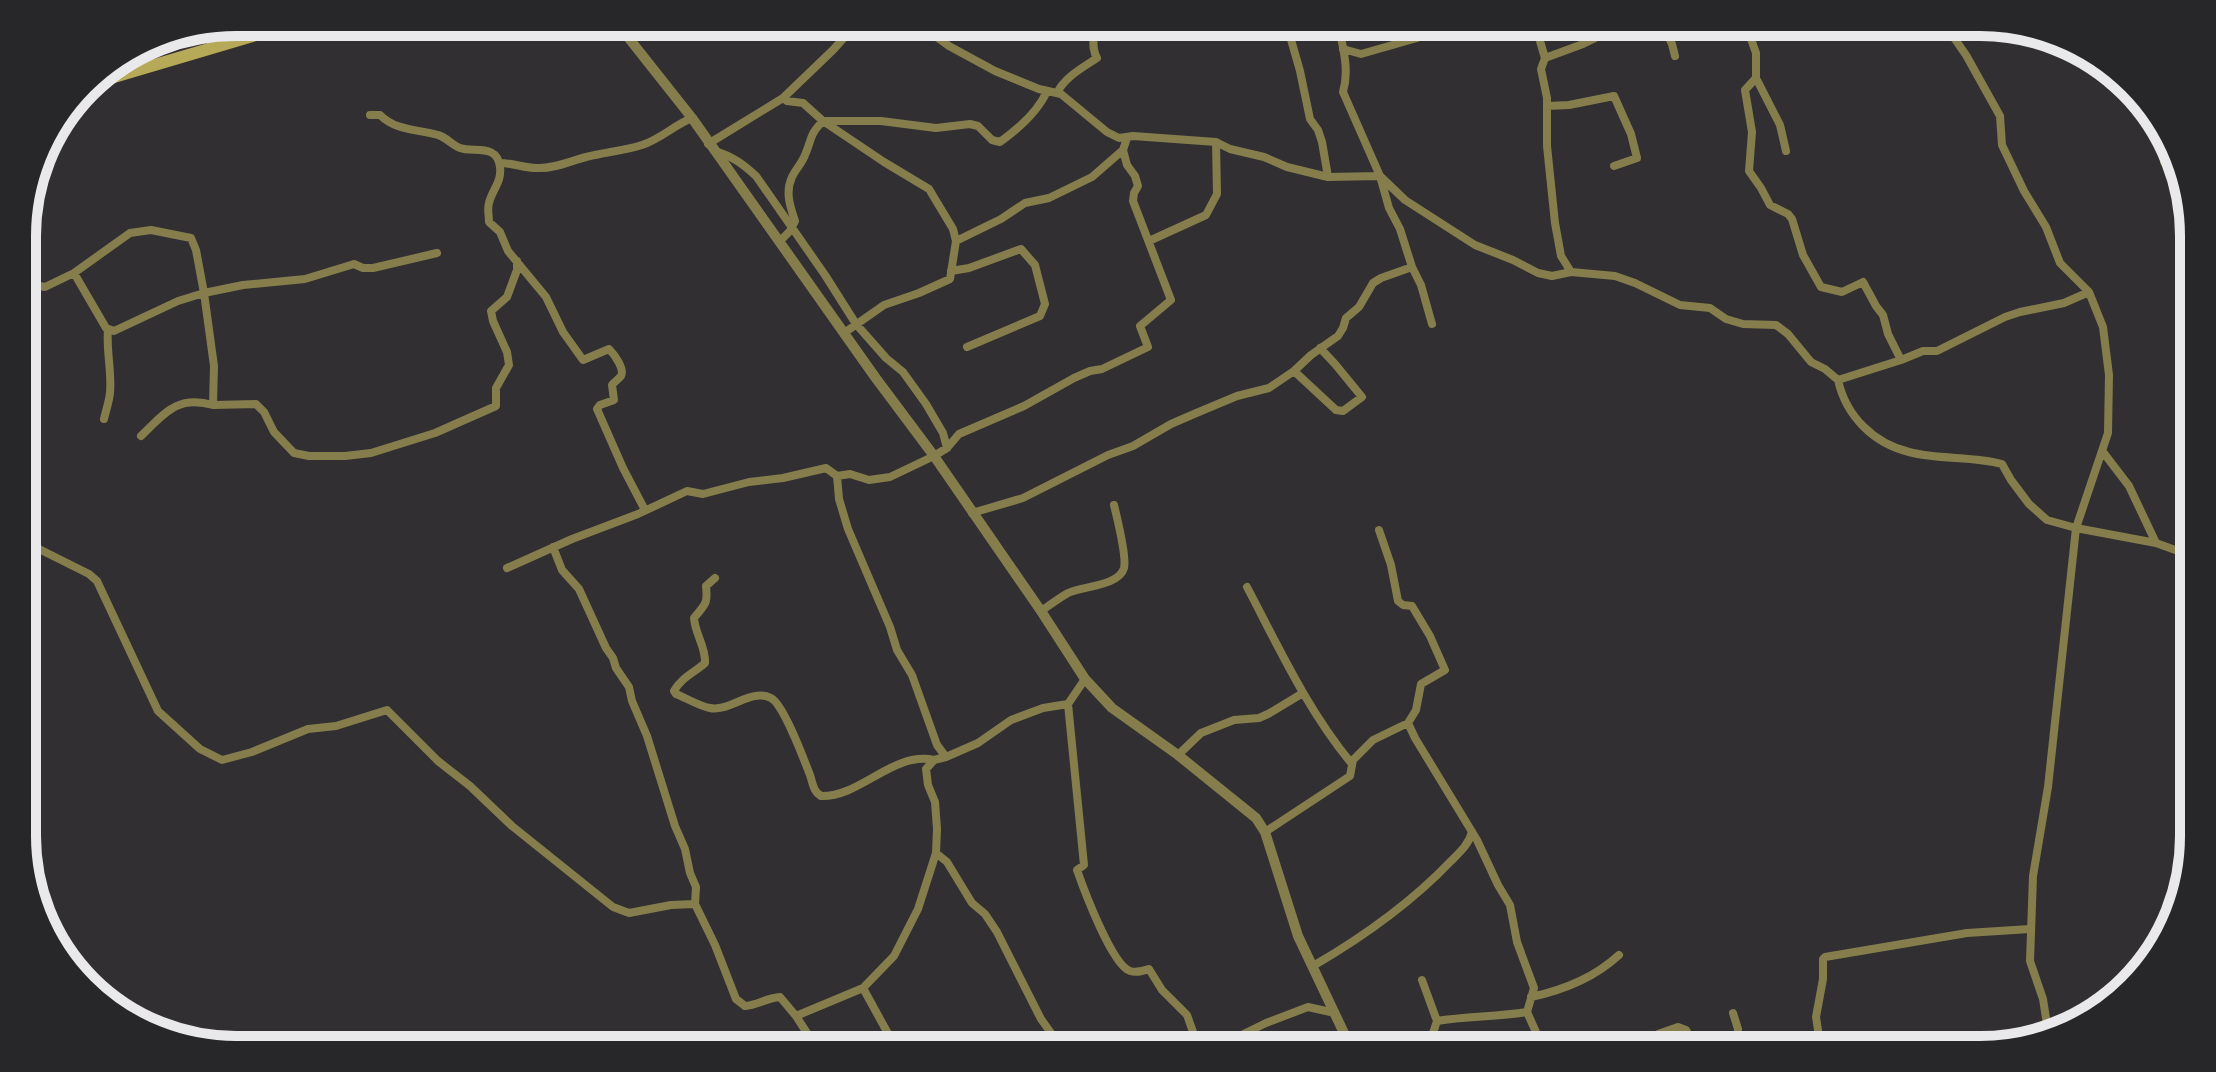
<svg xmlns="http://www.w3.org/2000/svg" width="2216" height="1072" viewBox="0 0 2216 1072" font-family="'Noto Sans',sans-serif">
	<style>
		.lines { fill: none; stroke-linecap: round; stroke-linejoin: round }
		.minor { stroke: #857e4c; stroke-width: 8 }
		.tertiary { stroke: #857e4c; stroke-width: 10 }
		.secondary { stroke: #b6a957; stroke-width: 12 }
		.rim { fill: none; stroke: #e9e8ea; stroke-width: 10 }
	</style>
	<rect width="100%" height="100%" fill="#312f32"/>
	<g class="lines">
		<path class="minor" d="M916 22 949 46 995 71 1039 89 1061 94 1107 132 1119 138 1133 136 1216 142 1230 149 1264 157 1287 167 1328 177 1380 176 1405 200 1475 245 1513 260 1538 273 1552 276 1571 272 1615 276 1635 283 1680 305 1710 308 1726 319 1743 324 1776 325 1788 334 1811 362 1825 369 1838 380 1901 360 1923 351H1937L2005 317 2020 312 2064 303 2089 292
			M1286 22 1300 71 1310 119 1318 130 1322 142 1328 177
			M1338 22C1342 46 1350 68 1343 92L1380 176 1389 208 1400 229 1412 267 1421 285 1432 324
			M1538 22 1540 41 1545 58
			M1661 22 1672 44 1675 56
			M1745 22 1756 53V78L1780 125 1786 151
			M1943 22 1966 55 2000 116 2002 145 2024 191 2046 227 2060 263 2089 292 2103 327 2109 375 2108 433 2076 528 2048 787 2033 876 2030 961 2043 999 2048 1031
			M1343 49 1361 54 1417 38 1415 22
			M1756 78 1745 90 1752 132 1749 171 1761 188 1770 205 1788 214 1792 219 1803 255 1821 287 1842 292 1863 282 1876 306 1883 315 1888 334 1901 360
			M1057 93C1065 77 1082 68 1097 58 1090 46 1096 35 1092 22
			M783 98 787 101 803 103 823 121 884 162 929 189 953 229 956 241 950 279 919 293 884 305 844 333
			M1547 106 1569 105 1614 96 1631 134 1637 158 1614 166
			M370 115H380C396 131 417 129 438 135 446 137 452 145 460 148 474 153 497 143 500 167 502 182 492 190 489 203 487 209 489 215 489 222L500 232 508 251 546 297 563 332 583 360 609 349C614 354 625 369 621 376 619 379 615 381 612 385L614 400 600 405 597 409 623 468 645 510
			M708 144 783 98 833 50 858 22
			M715 151C732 156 743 164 756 176L825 275 856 324 886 358 903 372 926 404 943 433 947 448
			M2164 162 2172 159
			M500 163C513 163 524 168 537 168 554 169 570 161 586 157 605 152 624 151 642 145 661 139 674 125 692 118
			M956 241 1001 219 1025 203 1049 198 1092 177 1123 150 1127 138
			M1149 241 1206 215 1217 194 1216 142
			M779 242 790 231 795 221C790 206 785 192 792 177 796 169 802 163 805 155 812 139 809 135 823 121H881L936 128 970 124 978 126 992 140 1000 142C1018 129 1038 112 1047 91
			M951 271 969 268 1021 249 1035 265 1045 304 1040 316 967 347
			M1571 272 1561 256 1555 223 1547 146V98L1541 69 1545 58 1583 44 1628 22
			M74 273 106 328 114 331 178 301 204 293 243 285 305 279 354 264 363 268H373L437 253
			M23 288 29 284 45 287 74 273 130 233 151 230 191 238 196 250 204 293 214 366 213 405 256 404 264 412 274 432 294 453 309 456H345L371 453 435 433 496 406V388L509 365 507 352 493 321 491 311 507 297 517 270V261
			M1294 371 1336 410 1343 411 1362 397 1335 364 1320 348
			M1838 380C1846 416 1873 443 1909 452 1939 460 1972 456 2002 464L2011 480 2029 504 2047 520 2076 528 2156 543 2178 551 2193 562
			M104 419C106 410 109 402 110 393 112 372 106 350 108 329
			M141 436C165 413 177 395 213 405
			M2103 452 2129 486 2156 543
			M837 476 839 499 848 529 890 627 897 650 912 675 937 745 946 757
			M972 513 1023 498 1108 455 1133 446 1171 424 1194 414 1237 396 1269 388 1294 371 1311 355 1338 336 1343 328 1346 318 1359 307 1373 283 1381 278 1412 267
			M23 529 39 549 89 574 97 581 158 711 200 749 222 760 252 752 308 729 336 726 387 710 438 761 470 786 512 826 613 907 629 913 671 905 695 904 715 945 736 999 745 1006C757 1005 767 998 780 997L796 1016 818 1050
			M553 547 562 570 579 589 606 648 613 658 616 668 629 687 632 701 647 736 675 826 685 849 690 873 696 887 695 904
			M507 568 572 539 638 514 687 491 703 494 749 482 783 478 826 468 837 476 850 474 869 480 890 477 934 456 947 448 959 434 1024 406 1074 378 1090 371 1102 369 1148 347 1140 326 1171 300 1133 201 1134 193 1138 186 1135 176 1127 165 1123 150
			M715 578 706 586C708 605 705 604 694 618 695 634 706 647 705 663 694 673 682 677 674 691L676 694C686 698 699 706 710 708 730 712 751 688 771 698 784 705 804 760 810 775 813 784 813 791 821 796 861 797 893 751 934 760
			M1247 587C1279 648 1308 711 1352 764
			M1041 611C1050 605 1059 598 1068 593 1083 586 1119 586 1124 568 1127 556 1117 518 1114 505
			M1068 704 1084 865 1077 870C1084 890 1112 965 1130 971 1137 973 1143 971 1149 969L1162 990 1187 1015 1198 1046 1204 1049 1215 1048 1266 1023 1308 1007 1335 1013
			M1408 723 1415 738 1477 840 1498 885 1510 905 1517 942 1534 988 1527 1012
			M1178 755 1201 733 1234 720 1259 718 1268 714 1303 693
			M1265 832 1350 776 1353 760 1373 740 1408 723 1416 710 1421 684 1445 670 1430 636 1412 606 1403 605 1398 601 1391 565 1379 530
			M936 853 947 862 972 903 985 914 997 932 1041 1019 1051 1033 1058 1050
			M1313 966C1363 937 1410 904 1451 861 1460 852 1469 844 1472 832
			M1422 980 1437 1021
			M863 988 897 1050
			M1531 997C1564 990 1594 978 1619 955
			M1733 1013 1738 1029 1737 1050
			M796 1016 863 988 894 956 918 909 936 853 937 829 935 802 928 785 926 769 934 760 946 757 978 743 1011 720 1043 708 1068 704 1085 679
			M1658 1034 1678 1027 1686 1030 1695 1050
			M1866 1035 1868 1050
			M1415 1050 1432 1036 1437 1021C1467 1016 1497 1017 1527 1012L1544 1050
			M1821 1050 1816 1017 1823 979V959L1825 957 1967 933 2030 929"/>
		<path class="tertiary" d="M616 22 692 118 875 377 934 456 1041 611 1085 679 1112 708 1178 755 1256 818 1265 832 1298 936 1352 1050"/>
		<path class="secondary" d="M87 85 300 22"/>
	</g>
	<path d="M0 0H2216V1072H0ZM236 36H1980A200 200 0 0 1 2180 236V836A200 200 0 0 1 1980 1036H236A200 200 0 0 1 36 836V236A200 200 0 0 1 236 36Z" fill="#272628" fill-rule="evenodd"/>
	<path class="rim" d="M236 36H1980A200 200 0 0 1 2180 236V836A200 200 0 0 1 1980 1036H236A200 200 0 0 1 36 836V236A200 200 0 0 1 236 36Z"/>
</svg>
